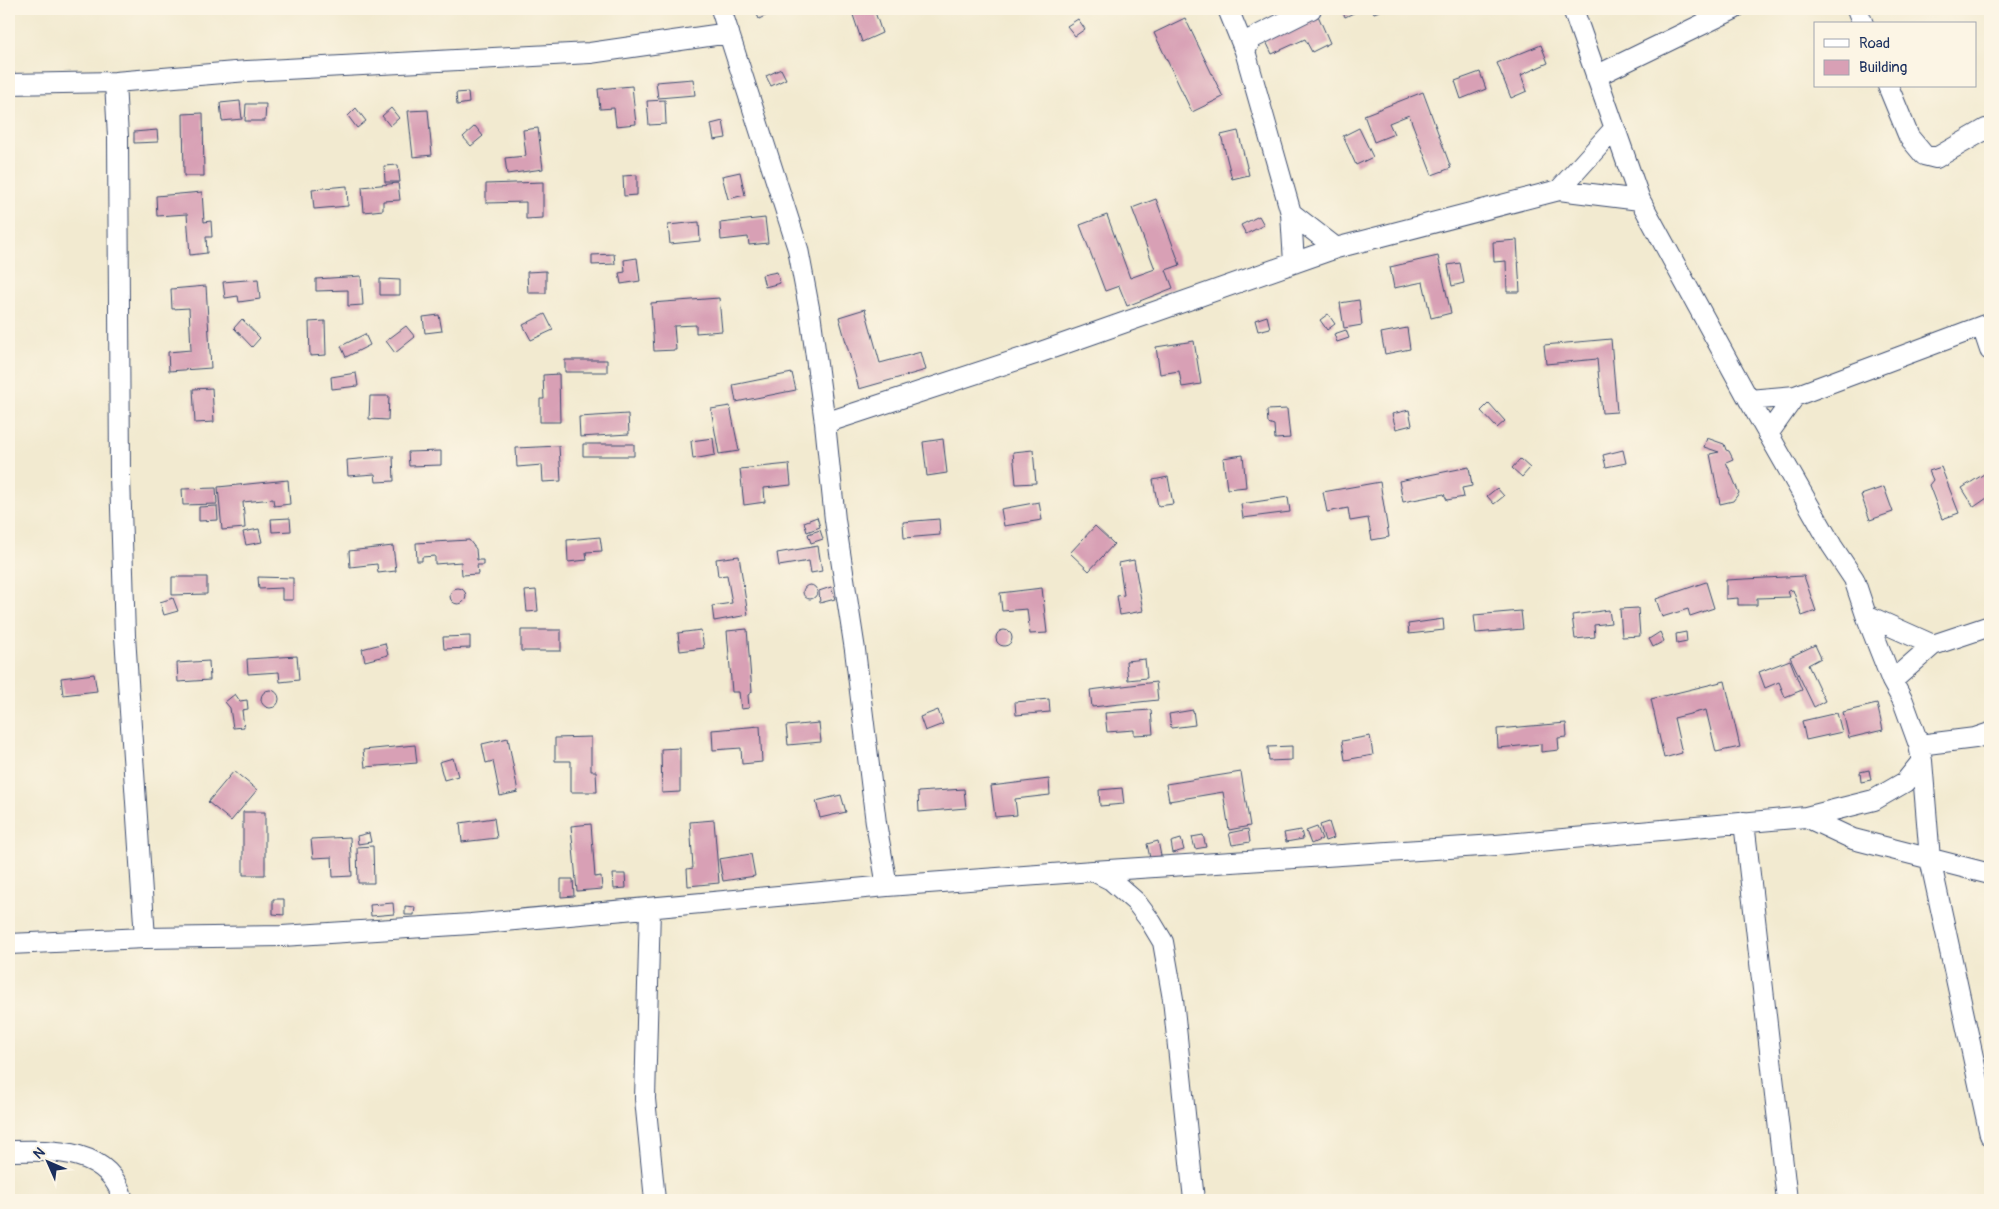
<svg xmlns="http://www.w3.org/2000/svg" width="1999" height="1209" viewBox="0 0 1999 1209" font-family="Pangolin,sans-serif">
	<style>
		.building { fill: #d8a0b5 }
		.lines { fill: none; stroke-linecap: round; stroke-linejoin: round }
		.street-casing { stroke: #3b4b6f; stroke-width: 22 }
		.street { stroke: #fff; stroke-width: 20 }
	</style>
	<rect width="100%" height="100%" fill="#fcf5e5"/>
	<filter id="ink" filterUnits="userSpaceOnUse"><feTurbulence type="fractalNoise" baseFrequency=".02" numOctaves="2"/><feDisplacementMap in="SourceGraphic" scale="10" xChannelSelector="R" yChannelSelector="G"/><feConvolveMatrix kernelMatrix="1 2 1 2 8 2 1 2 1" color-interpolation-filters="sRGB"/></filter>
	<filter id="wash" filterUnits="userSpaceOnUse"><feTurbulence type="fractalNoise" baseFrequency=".0096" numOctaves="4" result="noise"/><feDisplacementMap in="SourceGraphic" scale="20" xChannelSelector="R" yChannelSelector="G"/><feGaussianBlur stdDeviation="1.12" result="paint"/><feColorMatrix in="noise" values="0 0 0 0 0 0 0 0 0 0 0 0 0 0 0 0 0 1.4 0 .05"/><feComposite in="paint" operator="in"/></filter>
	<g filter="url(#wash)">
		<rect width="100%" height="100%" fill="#f2ead0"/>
		<g id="blocks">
			<path class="building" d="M756 9H769L771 13 759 19 755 10Z
				M851 9H874L882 33 862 42Z
				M1341 9H1362L1345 17Z
				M1372 9H1385L1374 13Z
				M1316 11 1330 43 1312 52 1305 39 1272 54 1263 35Z
				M1185 18 1223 97 1192 112 1154 33Z
				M1078 19 1085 29 1075 36 1067 26Z
				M1541 45 1548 63 1521 75 1527 91 1511 98 1497 63Z
				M781 69 786 79 771 86 766 76Z
				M1480 72 1486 89 1461 99 1455 81Z
				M693 79 695 95 658 98 656 82Z
				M632 86 636 124 616 126 614 108 600 109 598 89Z
				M468 92 469 103 457 105 456 93Z
				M1423 92 1451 168 1432 175 1409 115 1389 123 1394 134 1374 142 1364 115Z
				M665 100 666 124 649 125 647 101Z
				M240 101 242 119 222 121 220 103Z
				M246 104H266L265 121H245Z
				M356 108 366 121 357 128 348 116Z
				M391 108 399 118 390 126 382 116Z
				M428 110 432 155 413 157 408 111Z
				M203 113 204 176H184L183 114Z
				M723 121 726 138 714 140 711 124Z
				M475 126 483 136 471 146 463 137Z
				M538 128 543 169 507 174 505 158 526 156 523 130Z
				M1359 128 1373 157 1356 165 1343 136Z
				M157 130 158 142 134 143V132Z
				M1238 131 1249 175 1232 179 1221 135Z
				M398 165 400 182H385L384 166Z
				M740 172 745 195 728 199 722 176Z
				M637 175V195L624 196 623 176Z
				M543 182V218L526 219V202L486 203V184Z
				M398 183 400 200 383 201V210L364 212 362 187Z
				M347 186 348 206 314 209 312 189Z
				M202 192 204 222 211 221 212 237H206L207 253 190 255 187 214 157 216 156 196Z
				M1156 199 1180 265 1166 270 1173 288 1127 306 1119 286 1105 291 1080 225 1107 215 1130 278 1155 269 1132 208Z
				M1259 216 1264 225 1246 234 1241 225Z
				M765 218 768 243 749 245 748 237 721 240 720 223Z
				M699 222 700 241 670 244 668 225Z
				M1517 240 1520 292H1507L1506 261 1494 262 1493 242Z
				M614 254 615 264 592 265V255Z
				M1438 256 1451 313 1431 318 1423 282 1394 288 1390 267Z
				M637 258 640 281 621 284 619 273 625 272 624 260Z
				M1460 263 1464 283 1452 286 1448 265Z
				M546 271V293H528L527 272Z
				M777 272 780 283 765 287 762 275Z
				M361 276 363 305 348 306V290L316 291V279Z
				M258 279 260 299 239 302 238 296 225 298 223 282Z
				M380 279 400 280V295H380Z
				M206 286 211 368 169 371 168 352 191 350 189 308 172 309 171 289Z
				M719 298 722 331 696 333V325L674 326 676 350 654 351 651 303Z
				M1359 300 1362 325 1344 328 1340 303Z
				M865 309 880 363 921 352 926 370 859 389 839 317Z
				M545 314 553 330 531 340 523 325Z
				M1328 314 1335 324 1327 330 1320 320Z
				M439 315 442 331 425 333 423 317Z
				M1267 316 1270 328 1258 331 1255 320Z
				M242 319 260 338 252 347 234 328Z
				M325 321 326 355 310 356 309 322Z
				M406 326 415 337 395 353 386 341Z
				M1407 328 1410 349 1385 354 1381 333Z
				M1346 330 1349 338 1337 342 1334 334Z
				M365 334 370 345 346 357 341 346Z
				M1611 339 1617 412 1602 413 1597 359 1546 364 1544 345Z
				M1194 341 1201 384 1182 387 1179 371 1160 374 1156 347Z
				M565 360H607V372H565Z
				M356 373 358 386 332 389 331 377Z
				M792 373 796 390 736 402 733 385Z
				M559 374 560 422H540V399H544L543 375Z
				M212 388 214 422 195 423 193 389Z
				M370 396H389L388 420 369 419Z
				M1489 403 1505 421 1497 428 1481 411Z
				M730 406 739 451 719 454 711 409Z
				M1287 409 1290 438 1275 439 1274 425 1268 423 1267 410Z
				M1409 410 1412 425 1396 429 1392 414Z
				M628 414 629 434 580 437 579 417Z
				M713 438 715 455 693 459 691 441Z
				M1707 438 1724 444 1726 450 1729 451 1733 459 1726 462 1739 493 1733 501 1720 504 1710 454 1719 452 1704 447Z
				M943 439 947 473 927 476 923 442Z
				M583 444H634V456H583Z
				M559 446 561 481 543 482 542 465 517 467 516 448Z
				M1033 450 1036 483 1016 484 1013 452Z
				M1623 450 1626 463 1606 467 1603 455Z
				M441 451V465L409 466 408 452Z
				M1243 455 1246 487 1227 489 1223 458Z
				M393 456 394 481 376 482 375 474 348 476 347 460Z
				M1520 459 1530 468 1522 477 1512 468Z
				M789 464 791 485 764 488 765 502 744 505 740 469Z
				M1469 467 1472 486 1462 488 1464 497 1447 500 1444 494 1403 502 1399 481Z
				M1941 467 1959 513 1942 519 1929 485 1933 480 1929 471Z
				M1984 474 1990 483V496L1974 507 1962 488Z
				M1168 477 1173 504 1158 506 1153 480Z
				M288 480 290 504 274 506 273 499 243 502 245 528 222 530 218 487Z
				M1380 482 1389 537 1372 540 1368 518 1350 521 1348 508 1327 512 1323 492Z
				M1884 487 1893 512 1870 520 1861 495Z
				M216 488 217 504 183 505 182 489Z
				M1497 488 1504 496 1494 504 1487 496Z
				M1288 497 1290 512 1243 518 1241 504Z
				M1039 502 1042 520 1004 526 1001 509Z
				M217 506 218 520 199 521V507Z
				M817 517 820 527 807 532 804 522Z
				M290 518 291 531 272 532 271 519Z
				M939 519 940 535 904 538 903 522Z
				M1095 526 1114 544 1089 571 1070 553Z
				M259 529 262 542 246 545 243 532Z
				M820 530 823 539 811 543 808 534Z
				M600 537 602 551 586 552 587 560 568 562 567 540Z
				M469 540 476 549 477 560H483V565H477L478 574 462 575 461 562 435 564V556L422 557V561H417L416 543Z
				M393 546 396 571 378 573 377 564 350 567 349 551Z
				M818 546 822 571 811 573 809 561 779 566 777 553Z
				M739 556 748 615 714 621 712 606 732 603 727 575 718 576 716 559Z
				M1134 560 1143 611 1120 615 1117 596 1124 595 1119 563Z
				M1804 576 1816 611 1802 616 1793 590 1788 591 1790 597 1757 598V605H1738V598L1726 599V580Z
				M172 577H207V594L172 595Z
				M258 577 293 578V600H282V588L259 589Z
				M1706 582 1714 608 1690 616 1688 609 1662 617 1656 599Z
				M803 592a7 7 0 1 1 14 0a7 7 0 1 1-14 0Z
				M831 587 835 599 820 603 819 591Z
				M450 596a8 8 0 1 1 16 0a8 8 0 1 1-16 0Z
				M1042 588 1047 633 1030 634 1027 609 1002 611 1000 593Z
				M536 590 538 611 527 612 525 591Z
				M173 598 178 611 164 615 160 602Z
				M1638 608 1640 636 1622 637 1620 609Z
				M1609 610 1611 623 1594 625 1595 637 1575 639 1572 615Z
				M1521 611 1523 629 1476 633 1474 615Z
				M1443 619 1444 630 1409 634 1408 624Z
				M747 629 752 692 748 695 749 708 741 709 739 692H732L727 631Z
				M996 638a8 8 0 1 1 16 0a8 8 0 1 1-16 0Z
				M521 630H561V651H521Z
				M701 630 704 648 680 651 678 633Z
				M1660 632 1664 641 1653 647 1649 639Z
				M1686 632 1687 642 1677 644 1676 634Z
				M470 636V648L444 649 443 637Z
				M385 643 388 655 365 661 362 649Z
				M1815 645 1821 658 1808 665 1825 701 1814 707 1790 657Z
				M297 656 299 680 280 682 279 672 248 674 247 659Z
				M1145 659 1147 678 1128 680 1126 661Z
				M1790 660 1802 690 1785 697 1779 682 1765 688 1759 672Z
				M209 661 210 680 178 682 177 663Z
				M94 674 97 691 63 695 61 678Z
				M1725 681 1740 747 1716 752 1706 710 1674 718 1682 753 1664 758 1651 699Z
				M1156 682 1158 700 1092 707 1090 690Z
				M261 699a9 9 0 1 1 18 0a9 9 0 1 1-18 0Z
				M235 694 240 701 247 700 248 709 242 710 244 727 233 728 230 708 225 702Z
				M1049 699 1050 712 1016 715 1015 702Z
				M1877 704 1883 730 1849 738 1843 712Z
				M938 710 943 724 925 731 920 717Z
				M1151 710 1153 734 1134 735V730L1107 732 1105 713Z
				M1193 710 1195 725 1171 728 1169 714Z
				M1837 713 1842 732 1806 740 1802 721Z
				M819 723 821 742 788 745 786 726Z
				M1566 723 1567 737 1558 738 1559 750 1541 752V744L1498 748 1497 729Z
				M760 726 762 762 742 764 741 748 713 750 712 730Z
				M1370 736 1373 755 1345 760 1342 741Z
				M591 737V771H596L597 792H571V761H555V738Z
				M508 738 518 792 500 796 493 761 486 763 482 744Z
				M415 745 417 763 365 767 363 750Z
				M1292 746V760L1269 761 1268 747Z
				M680 748V792L662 793 661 749Z
				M453 758 458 776 444 780 439 762Z
				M1869 770 1871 780 1861 782 1860 772Z
				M234 771 257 790 231 821 208 802Z
				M1241 772 1250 826 1229 830 1223 792 1169 801 1166 784Z
				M1049 779 1050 795 1015 799 1017 815 995 817 991 786Z
				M1122 788 1124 804 1100 806 1099 790Z
				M964 789 966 808 919 812 918 792Z
				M841 795 846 812 820 818 816 801Z
				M243 812H265V875H243Z
				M494 818 497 838 462 842 460 823Z
				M714 820 719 883 688 886 687 869 693 868 690 822Z
				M1329 822 1334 838 1325 841 1320 825Z
				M591 824 595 877 601 876 602 889 577 891 571 826Z
				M1317 827 1322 839 1311 844 1306 831Z
				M1248 829 1250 842 1232 845 1229 833Z
				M1301 830 1303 839 1286 842 1284 833Z
				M369 833 371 842 358 844 357 836Z
				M1203 835 1206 847 1195 849 1192 837Z
				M350 837 352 876 333 877 332 857 313 858 311 839Z
				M1181 839 1184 850 1173 853 1171 842Z
				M1158 841 1161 856 1150 858 1147 844Z
				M373 846 374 883H358L357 847Z
				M751 854 755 876 723 881 719 859Z
				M613 874H625L626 888 614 889Z
				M561 879H573L574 896 561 897Z
				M273 899H284V915L273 914Z
				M393 903 394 914 371 916 370 905Z
				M405 906 415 907 414 915H405Z"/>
		</g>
	</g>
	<g filter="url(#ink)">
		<use href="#blocks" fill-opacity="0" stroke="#3b4b6f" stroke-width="1"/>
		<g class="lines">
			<g class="street-casing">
				<path id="street" d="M721 9 798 249 810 313 825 423 835 520 855 650 876 823 887 886
					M1228 9 1245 51 1291 213 1336 248
					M1573 9 1640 200 1749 400 1832 546 1854 579 1866 615 1892 681 1903 701 1919 745 1922 761 1905 782 1874 800 1806 817
					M1857 9 1863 24
					M1245 51 1251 39 1311 9
					M1596 76 1734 9
					M115 82 118 137 120 476 125 636 145 938
					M9 84 115 82 247 71 590 53 729 33
					M1888 86 1909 137 1924 155 1936 158 1986 129H1990
					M1559 190 1614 129
					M1291 213 1294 263
					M1982 326 1990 350
					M1749 400 1795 396 1990 323
					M825 423 1035 354 1336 248 1559 190 1640 200
					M1768 434 1795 396
					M1866 615 1933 645
					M1892 681 1933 645 1990 626
					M1919 745 1975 738 1990 733
					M1922 761 1930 859 1990 1135
					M1744 822 1787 1200
					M1093 871 1496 845 1806 817 1853 839 1990 874
					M650 908 645 1099 655 1200
					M9 944 145 938 282 936 471 924 887 886 1093 871 1111 880 1136 902 1151 922 1163 942 1173 999 1194 1200
					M9 1151C53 1150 110 1148 123 1200"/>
			</g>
			<use href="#street" class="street"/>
		</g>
	</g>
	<rect width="1999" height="1209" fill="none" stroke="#fcf5e5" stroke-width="30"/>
	<rect x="1814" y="22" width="162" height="65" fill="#fcf5e5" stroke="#a2a6af"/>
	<rect x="1824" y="39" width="25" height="8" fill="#ffffff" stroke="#a2a6af"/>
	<text x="1859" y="48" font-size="15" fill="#1b2f5e">Road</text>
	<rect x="1824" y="60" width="25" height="15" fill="#d8a0b5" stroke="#a2a6af"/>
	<text x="1859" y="72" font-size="15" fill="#1b2f5e">Building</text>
	<g transform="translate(48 1162) rotate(315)" stroke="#fcf5e5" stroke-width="4" paint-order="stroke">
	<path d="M0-4L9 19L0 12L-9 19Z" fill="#1b2f5e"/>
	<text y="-8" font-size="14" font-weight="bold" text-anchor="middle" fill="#1b2f5e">N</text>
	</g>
</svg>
